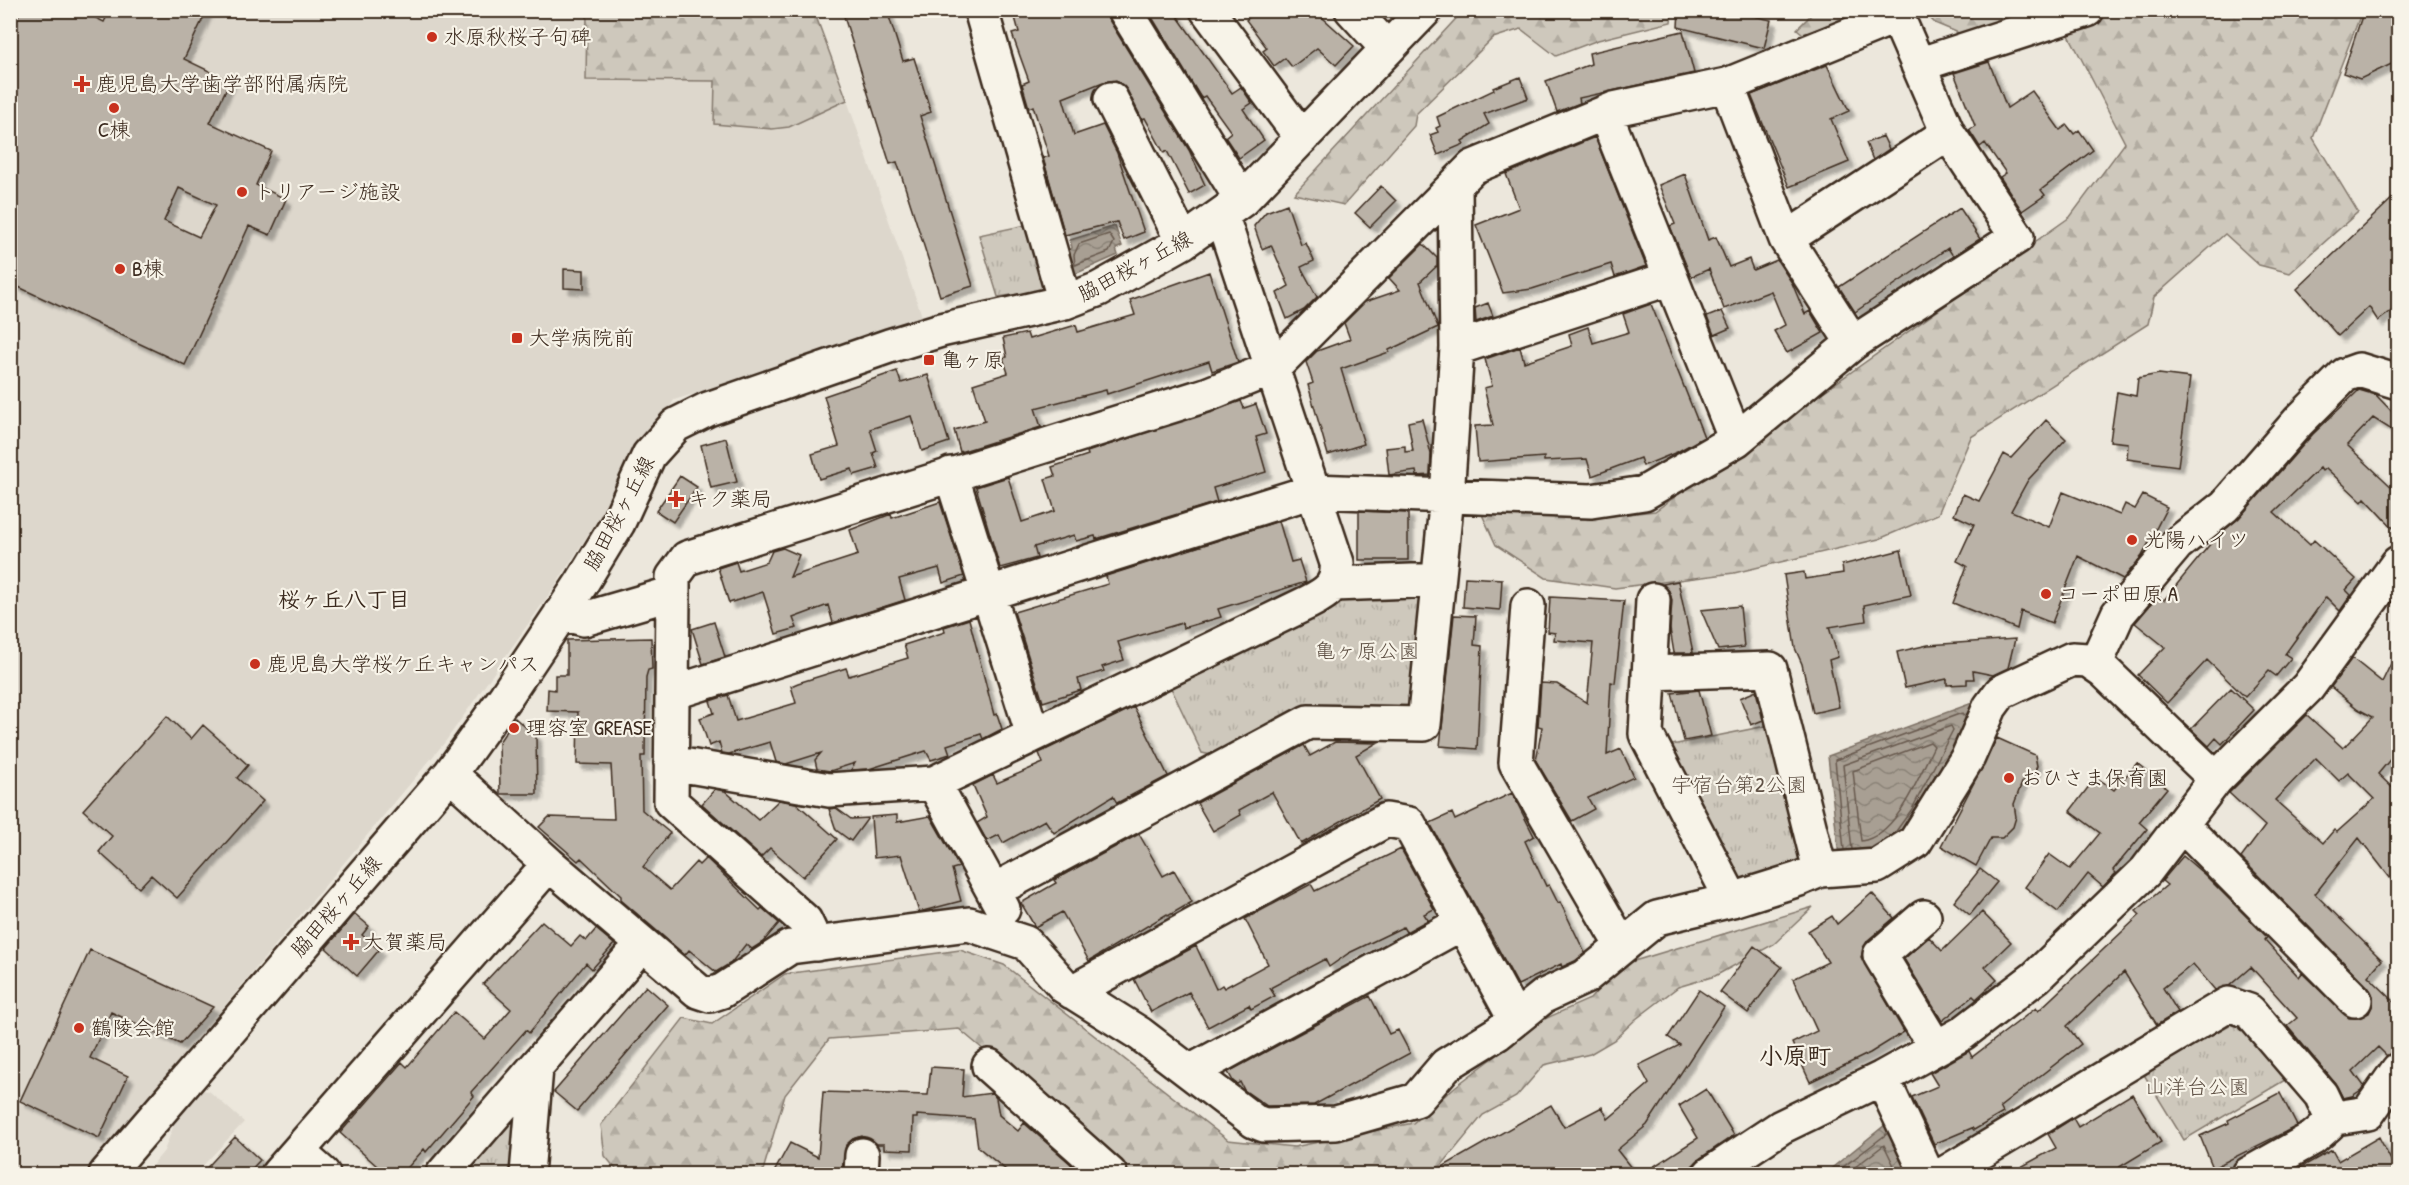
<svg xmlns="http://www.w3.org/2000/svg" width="2409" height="1185" viewBox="0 0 2409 1185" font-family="'Patrick Hand','Klee One',sans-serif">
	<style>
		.built { fill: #ddd7cc }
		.grass { fill: url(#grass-tufts); stroke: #84796d; stroke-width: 1.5 }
		.forest { fill: url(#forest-firs); stroke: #84796d; stroke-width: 1.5 }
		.water { fill: url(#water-waves); stroke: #7c7064; stroke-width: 1.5 }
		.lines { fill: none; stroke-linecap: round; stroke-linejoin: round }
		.shore { stroke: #67594d; stroke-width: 1.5 }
		.building { fill: #bab2a7; stroke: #3b2a1e; stroke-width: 1.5; fill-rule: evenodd; filter: url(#shadow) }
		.minor-casing { stroke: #3b2a1e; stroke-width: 38 }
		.minor { stroke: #f7f3e8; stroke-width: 33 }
		.poi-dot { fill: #c8321e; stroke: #f7f3e8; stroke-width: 2 }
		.labels { text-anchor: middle; stroke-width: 4.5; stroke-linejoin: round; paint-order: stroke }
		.poi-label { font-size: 21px; fill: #3b2a1e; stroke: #f7f3e8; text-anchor: start }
		.street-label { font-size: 21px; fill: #3b2a1e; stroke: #f7f3e8 }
		.park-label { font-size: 21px; fill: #605246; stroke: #f7f3e8 }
		.neighbourhood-label { font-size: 22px; font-weight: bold; fill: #3b2a1e; stroke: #f7f3e8 }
		.quarter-label { font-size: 24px; font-weight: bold; fill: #3b2a1e; stroke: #f7f3e8 }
	</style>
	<defs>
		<pattern id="grass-tufts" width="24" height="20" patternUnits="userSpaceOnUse" patternTransform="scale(1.5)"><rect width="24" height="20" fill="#cec8bc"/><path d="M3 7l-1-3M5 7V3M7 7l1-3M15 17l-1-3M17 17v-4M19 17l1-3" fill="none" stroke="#b2aca1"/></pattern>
		<pattern id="forest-firs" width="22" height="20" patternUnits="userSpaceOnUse" patternTransform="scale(1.5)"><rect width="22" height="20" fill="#cec8bc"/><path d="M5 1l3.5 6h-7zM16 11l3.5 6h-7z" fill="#b2aca1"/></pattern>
		<pattern id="water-waves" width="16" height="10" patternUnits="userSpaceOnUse" patternTransform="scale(1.5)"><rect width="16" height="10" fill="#a89f93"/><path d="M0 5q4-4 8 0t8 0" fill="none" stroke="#8a8277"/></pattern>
		<filter id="shadow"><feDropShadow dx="5.5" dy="5.5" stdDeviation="1.5" flood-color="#0004"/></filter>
	</defs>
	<rect width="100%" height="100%" fill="#ece7dc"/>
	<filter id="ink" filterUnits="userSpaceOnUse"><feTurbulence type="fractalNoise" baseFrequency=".0167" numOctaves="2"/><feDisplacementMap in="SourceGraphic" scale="12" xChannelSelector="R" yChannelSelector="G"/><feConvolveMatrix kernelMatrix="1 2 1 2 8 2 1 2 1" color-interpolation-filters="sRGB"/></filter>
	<g filter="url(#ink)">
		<path class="built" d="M10 11H587V80L715 81 789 127 847 100 922 316 761 373 674 400 555 586 445 742 84 1174H11Z
			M200 1090 209 1091 244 1122 195 1174H145L164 1151 178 1114Z"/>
		<path class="grass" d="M1031 224 1045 280 1040 291 998 297 979 235Z
			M1426 588 1421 700 1408 711 1221 757 1202 753 1171 688 1175 676 1347 593Z
			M1776 724 1804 855 1796 870 1746 885 1734 878 1662 747Z
			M2233 1023 2248 1028 2290 1077 2184 1140 2143 1073Z
			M505 1120 523 1127 519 1174H456Z"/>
		<path class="forest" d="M1464 10 1672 11 1671 22 1598 40 1556 56 1521 29 1493 38 1416 114 1414 126 1344 205 1294 194Z
			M587 11H814L847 100 789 127 772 129 714 124 715 81 586 80Z
			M1815 11H1869L1803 34 1797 29Z
			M1923 11H2362L2313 138 2358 212 2290 273 2259 265 2225 234 2154 297 2148 324 1971 437 1938 514 1879 539 1734 573 1615 588 1546 578 1496 545 1480 510 1581 519 1655 511 2070 217 2125 143 2058 14 1961 34 1935 23Z
			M1813 907 1774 944 1715 976 1678 987 1636 1019 1614 1040 1590 1054 1544 1065 1516 1097 1483 1115 1442 1165 1425 1174H1131L959 1029 829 1039 785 1095 762 1174H620L605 1156 601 1125 684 1018 712 1024 785 974 960 950 1004 965 1228 1140 1294 1147 1413 1123 1456 1086 1501 1052 1515 1032 1590 999 1621 965Z"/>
		<path class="water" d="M1115 226 1122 246 1116 249 1118 255 1075 274 1069 271 1067 251 1072 248 1070 240Z
			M1972 703 1971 723 1902 847 1840 866 1828 756Z
			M1890 1121 1913 1174H1830L1827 1172Z"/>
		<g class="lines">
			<path class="shore" d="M1109 234 1114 242 1109 252 1075 265 1074 255 1079 244Z
				M1930 742 1934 746C1919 776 1897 836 1861 841L1853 771Z
				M1844 850 1835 760 1962 713 1966 718
				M1852 850 1843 765 1951 726 1953 730 1912 809 1894 834
				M1834 1174 1888 1133
				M1846 1174 1884 1145 1898 1174"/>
		</g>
		<path class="building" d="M21 10H80L104 22 110 10H207L184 59 230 81 210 123 271 151 256 185 286 199 270 235 249 226 185 365 10 283V32ZM179 188 216 205 199 237 164 221Z
			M842 10H887L903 61 914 58 931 112 920 116 973 286 940 296 897 162 890 164Z
			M1013 10H1106L1109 20 1189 150 1205 185 1189 194 1167 151 1164 153 1145 118 1142 119 1127 90 1116 80 1103 82 1063 98 1074 135 1103 125 1117 153 1144 232 1124 240 1117 222 1065 235 1043 158 1049 156 1033 106 1029 108 1022 84 1029 81 1012 34 1019 32Z
			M1156 10H1173L1232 93 1241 87 1252 103 1243 109 1264 140 1239 158 1225 137 1231 132 1205 96 1201 98 1150 14Z
			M1259 10H1314L1354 46 1336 65 1317 48 1292 67 1285 58 1274 66 1263 51 1267 48 1246 20Z
			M1679 10H1746L1745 14 1771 20 1764 48 1678 27Z
			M2364 10H2398V61L2360 79 2343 73Z
			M1683 31 1694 73 1579 98 1580 103 1557 112 1546 81 1591 64 1589 53Z
			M1989 62 2007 108 2032 91 2060 130 2067 125 2074 134 2079 130 2093 150 2041 190 2045 195 2022 211 2000 177 2006 173 1985 143 1980 147 1969 130 1975 126 1954 73Z
			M1827 65 1849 111 1831 119 1849 162 1789 187 1751 95Z
			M1520 77 1528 98 1484 114 1489 124 1462 141 1464 144 1438 155 1430 135 1438 132 1436 128 1440 126 1437 117 1494 90 1493 88Z
			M1883 136 1889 149 1873 160 1866 143Z
			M1595 137 1646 266 1615 277 1611 264 1532 289 1503 293 1476 225 1519 208 1506 174Z
			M1685 174 1708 240 1716 237 1729 267 1749 259 1753 270 1777 260 1792 283 1805 314 1810 311 1823 333 1787 353 1774 331 1785 325 1771 291 1724 309 1709 269 1691 277 1670 226 1675 224 1659 185Z
			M1381 186 1396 201 1370 227 1355 213Z
			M2398 193V306L2378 321 2369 307 2338 336 2297 289Z
			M1287 204 1301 245 1306 243 1314 261 1301 267 1317 297 1304 310 1287 319 1277 293 1289 286 1271 245 1262 249 1254 226 1266 212Z
			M1960 208 1980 239 1953 256 1948 248 1855 312 1839 287Z
			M1423 244 1437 258V266L1420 282 1438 327 1389 350V352L1341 369 1364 444 1328 455 1308 385 1313 383 1306 362 1317 351 1350 339 1344 323 1365 302 1400 290 1389 278Z
			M564 269 584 270V289L564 288Z
			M1209 272 1238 362 1212 371 1209 361 1107 394 1106 390 1035 408 1041 427 960 452 954 430 985 421 973 384 1008 373 1003 358 1007 357 1003 338 1027 333 1029 339 1076 325 1078 332 1135 315 1130 300Z
			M1488 303 1493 316 1476 322 1475 308Z
			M1651 304 1704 437 1677 452 1643 466 1640 458 1592 476 1587 459 1544 461V457L1478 462 1475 426 1493 425 1484 388 1492 386 1485 359 1520 347 1524 362 1572 346 1569 334 1588 327 1593 343 1629 332 1623 314Z
			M1722 311 1730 328 1714 335 1707 317Z
			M897 371 901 383 928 375 949 442 922 451 911 416 870 429 877 451 873 453 878 468 854 475 852 469 819 479 812 454 839 446 824 396Z
			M2159 374 2190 378 2178 466 2127 459 2128 443 2110 441 2117 392 2136 396 2138 378Z
			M2359 390 2376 395 2398 418V434L2373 418 2347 445 2398 493V533L2365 498 2362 502 2326 468 2322 471 2320 468 2274 512 2310 545 2314 540 2356 579 2346 590 2351 595 2340 611 2326 597 2285 654 2291 658 2276 676 2269 671 2245 697 2207 660 2167 703 2138 675 2165 647 2135 623 2158 596 2164 600 2216 537 2239 518 2313 434Z
			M1241 401 1244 408 1256 404 1266 434 1256 437 1266 472 1213 488 1217 502 1096 539 1095 536 1076 541 1074 535 1034 547 1037 558 1000 568 976 487 1008 477 1022 522 1055 511 1045 479 1055 476 1052 467 1088 455 1087 452Z
			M1422 419 1431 454 1430 475 1417 476 1416 471 1389 475 1386 448 1405 446V452L1413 451 1408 422Z
			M2046 420 2066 439 2028 480 2011 511 2049 527 2063 492 2120 515 2125 504 2135 509 2143 495 2167 507 2142 556 2123 579 2078 556 2052 623 2021 611 2017 629 1953 603 1967 566 1957 561 1974 524 1954 515 1963 494 1979 501 2004 454 2011 458Z
			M726 438 737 482 711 488 701 445Z
			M680 476 697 487 673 522 656 511Z
			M940 502 964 576 943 583 939 568 899 579 905 600 833 623 828 605 793 618 797 628 776 634 763 592 729 603 718 568 736 562 739 571 767 562 772 551 783 548 799 555 790 577 858 555 850 530 891 514 892 518Z
			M1359 511 1408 513V560H1359Z
			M1279 521 1291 562 1299 560 1306 582 1218 609 1221 617 1183 628 1182 623 1118 642 1124 660 1102 667 1104 671 1078 679 1081 690 1043 702 1014 612 1108 584 1106 576Z
			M1901 550 1911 595 1864 605 1866 621 1829 627 1838 657 1829 660 1839 707 1813 713 1802 664 1795 648 1784 575 1804 572 1805 579 1843 573 1842 565Z
			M1465 577 1502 579 1500 610 1463 607Z
			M1678 581 1693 652 1691 653H1674L1670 629 1672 600 1669 591 1663 584Z
			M1550 597 1624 601 1615 683 1611 682 1607 755 1621 749 1634 777 1588 798 1594 809 1572 821 1536 761 1542 727 1538 726 1541 683 1557 684 1587 703 1593 643 1554 640 1555 633 1548 632Z
			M1740 606 1744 647 1718 650 1701 610Z
			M1454 615 1476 616 1474 645 1482 646 1477 749 1440 746Z
			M969 619 994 715 997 714 1002 729 983 739 981 734 947 745 950 754 931 760 926 751 869 769 851 770 855 763 830 771 817 769 815 760 821 753 786 764 776 762 770 742 729 754 722 753 719 742 709 746 700 718 714 713 710 701 728 695 736 721 796 703 791 686 798 683 846 668 849 676 908 658 904 645 945 632 944 627Z
			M714 622 725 657 703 664 692 629Z
			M651 638 652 669 648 670 646 677 645 756H641L642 810 670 833 643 867 670 890 696 862 699 865 706 858 760 910 762 908 779 923 763 942 752 949 746 944 731 963 716 972 689 950 685 955 621 900V896L581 858 578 861 539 827 549 817 614 819 611 765 577 764 578 712 547 711 548 689 555 690V675H567V640Z
			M2015 639 2008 668 1993 675 1973 671 1974 679H1967V684L1947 685V679L1905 688 1897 652 1928 645Z
			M2398 649V750L2378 774 2398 793V888L2359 838 2315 894 2382 960 2368 976 2398 1005V1047L2387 1056 2378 1047 2353 1071 2364 1086 2361 1090 2352 1096 2343 1098 2335 1083 2287 1026 2297 1018 2251 967 2229 986 2215 990 2193 964 2163 988 2178 1012 2157 1025 2124 972 2067 1026 2081 1044 2000 1107 2003 1113 1974 1130 1972 1128 1934 1144 1912 1097 1938 1086 1930 1073 1969 1051 1972 1057 2036 1008 2038 1011 2140 915 2136 911 2167 885 2162 881 2183 856 2205 875 2267 937 2265 940 2299 977 2302 973 2349 1018H2359L2369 1013 2373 1004V996L2368 987 2241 858 2265 826 2229 793 2307 715 2343 748 2373 717 2358 709 2331 687 2352 658 2382 682ZM2316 758 2339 781 2348 773 2374 799 2337 832 2334 830 2323 843 2275 800Z
			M2231 688 2254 710 2222 744 2216 738 2209 746 2191 729Z
			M1699 690 1711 736 1684 741 1672 693Z
			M1756 691 1763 720 1751 725 1740 698Z
			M1134 707 1168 776 1117 803 1113 796 1054 833 1045 820 1003 843 999 835 987 841 977 823 987 817 973 785 993 775 997 783 1043 763 1039 753Z
			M167 716 191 739 203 725 248 765 237 778 263 801 177 898 151 875 139 888 99 852 112 836 83 810Z
			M515 718 536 736 537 794H500L499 742Z
			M1997 738 2035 755 2037 766 2034 774 2023 780 2014 804 2016 817 2013 827 2002 838H1991L1976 866 1941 846Z
			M1335 742 1377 743 1356 755 1380 799 1301 844 1272 792 1239 810 1241 815 1213 831 1197 803 1304 745 1310 756Z
			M2137 763 2167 788 2139 822 2147 829 2113 870 2116 873 2103 887 2088 874 2058 912 2025 887 2049 854 2070 869 2100 833 2070 811 2096 777 2114 790Z
			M715 789 725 791 758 820 779 800 796 803 837 839 803 877 770 848 761 857 702 804Z
			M1512 793 1534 836 1525 841 1546 886 1549 885 1558 903 1560 902 1585 953 1575 961 1562 967 1561 964 1518 985 1430 823 1452 813 1455 820Z
			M836 808 851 819 868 818 851 841 836 830 829 809Z
			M897 815V822L930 816 959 867 952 869 961 901 919 912 901 855 874 858 871 817Z
			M1139 834 1163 876 1174 870 1192 902 1168 916 1167 914 1089 961 1062 912 1035 927 1021 903 1056 883 1054 880Z
			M1401 849 1434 909 1424 914 1428 920 1406 932 1403 927 1349 953 1329 967 1325 959 1270 988 1275 996 1251 1009 1249 1005 1208 1027 1189 992 1151 1012 1134 979 1196 946 1216 989 1222 985 1224 988 1268 964 1245 919 1311 884 1315 891Z
			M1980 869 1997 882 1970 915 1954 902Z
			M1872 893 1894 918 1867 941 1861 957 1904 1032 1870 1053 1810 1082 1792 1043 1817 1031 1793 979 1828 962 1808 931 1832 916 1837 924Z
			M1982 912 2011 942 1985 967 1997 980 1976 999 1973 996 1942 1021 1904 959 1929 937 1942 951Z
			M355 914 369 926 362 935 379 950 357 976 326 948Z
			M542 921 571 946 580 936 586 941 596 929 614 944 592 969 586 963 529 1033 526 1030 471 1092 474 1096 426 1152 424 1149 402 1174H370L377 1166 340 1133 402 1062 407 1067 454 1012 485 1039 511 1009 483 984Z
			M1754 946 1782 967 1748 1013 1720 992Z
			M90 950 213 1007 180 1044 111 1012 90 1058 128 1076 99 1138 20 1101Z
			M646 986 668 1005 577 1111 554 1092Z
			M1699 990 1724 1007 1647 1125 1617 1150 1636 1174H1430L1551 1105 1564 1127 1602 1107 1608 1119 1649 1084 1639 1065 1680 1045 1668 1037Z
			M1370 996 1389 1034 1398 1030 1410 1053 1314 1105 1267 1106 1244 1090 1240 1082 1237 1084 1233 1081 1228 1072Z
			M931 1067 964 1069 962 1097 992 1093 996 1098 999 1115 1018 1131 1024 1123 1072 1165 1063 1174H1011L978 1147 974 1119 917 1115V1118H913L912 1150 884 1149V1144H877L862 1136 853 1139 846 1145 842 1169 803 1168 799 1174H773L790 1143 818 1157 823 1092 928 1095Z
			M1706 1089 1734 1135 1699 1159 1691 1167V1174H1642L1698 1138 1679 1106Z
			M2280 1093 2297 1126 2213 1168 2200 1136 2229 1123 2228 1120Z
			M2132 1094 2161 1142 2108 1174H2008L2056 1148 2048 1134 2073 1118 2078 1127Z
			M235 1137 260 1160 247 1174H201Z
			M2379 1137 2398 1174H2289L2332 1150 2338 1161Z"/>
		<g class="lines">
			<g class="minor-casing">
				<path id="minor" d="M981 10 1065 302
					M1125 10 1242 200
					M1207 10 1302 138
					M1352 10 1387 48
					M1918 65 2087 10
					M1727 85 1786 239 1853 343
					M1111 99 1183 242
					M1605 113 1736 440
					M1786 239 1948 133
					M1457 348 1671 278
					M951 474 1033 735
					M1334 584 1438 580
					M1653 600 1646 734 1732 900
					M1528 606 1516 763 1622 946
					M561 613 584 619 673 593
					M2095 665 2118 614 2177 544 2225 506 2299 421 2345 375 2359 370 2398 382
					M1649 673 1770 669 1820 870
					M672 693 1313 491 1591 501 1644 493 1736 440 1853 343 2017 237 1948 133 1897 16 1727 85 1614 109 1473 167 1273 368 1206 395 687 558 673 577V593C672 663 672 732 671 802L805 921 816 944
					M671 763 829 790 934 783 1309 602C1327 593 1339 585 1337 563L1222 217
					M450 774 549 864 698 991 710 995 722 991 790 947 969 924 1026 943 1065 987 1140 1034 1254 1121 1264 1125 1336 1123 1416 1100 1446 1065 1498 1033 1544 996 1585 977 1657 918 1732 900 1799 879 1820 870 1877 866 1915 842 1968 757 1990 707 2001 692 2072 659 2088 660 2104 671 2216 779
					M934 783 1003 909
					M2181 824 2355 1000
					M993 891 1308 722 1424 724 1447 496 1457 348 1455 186
					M1924 917 1880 955 1936 1048
					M1072 992 1386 820 1409 824 1515 1019
					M989 1066 1110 1174
					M1190 1072 1462 923
					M1882 1078 1927 1174
					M2329 1119 2368 1113 2398 1070
					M298 1152 323 1174
					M106 1174 450 774 506 696 581 584 618 523 649 455 676 425 708 409 889 346 941 330 1065 302 1099 289 1183 242 1242 200 1425 10
					M278 1174 549 864
					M443 1174 642 944
					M527 1174 536 1068
					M861 1174 862 1155
					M1710 1174 1781 1127 1882 1078 1963 1033 2036 977 2146 871 2216 779 2308 687 2398 563
					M1944 1174 2228 1004 2249 1011 2321 1095 2330 1114 2328 1125 2313 1138 2249 1174"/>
			</g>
			<use href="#minor" class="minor"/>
		</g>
	</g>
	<g class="poi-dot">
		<circle cx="432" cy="37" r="6"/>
		<path d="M79 75h6v6h6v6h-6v6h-6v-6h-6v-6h6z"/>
		<circle cx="114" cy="108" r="6"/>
		<circle cx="242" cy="192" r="6"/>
		<circle cx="120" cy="269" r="6"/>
		<rect x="511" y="332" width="12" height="12" rx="3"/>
		<rect x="923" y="354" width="12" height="12" rx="3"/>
		<path d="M673 490h6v6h6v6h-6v6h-6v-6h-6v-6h6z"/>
		<circle cx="2132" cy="540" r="6"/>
		<circle cx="2046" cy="594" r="6"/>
		<circle cx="255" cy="664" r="6"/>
		<circle cx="514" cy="728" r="6"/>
		<circle cx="2009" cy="778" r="6"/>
		<path d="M348 933h6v6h6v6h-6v6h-6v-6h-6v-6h6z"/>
		<circle cx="79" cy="1028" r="6"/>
	</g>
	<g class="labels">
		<g class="poi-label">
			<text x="444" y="44">水原秋桜子句碑</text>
			<text x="96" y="91">鹿児島大学歯学部附属病院</text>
			<text x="114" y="137" text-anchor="middle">C棟</text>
			<text x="254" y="199">トリアージ施設</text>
			<text x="132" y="276">B棟</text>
			<text x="529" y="345">大学病院前</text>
			<text x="941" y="367">亀ヶ原</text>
			<text x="688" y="506">キク薬局</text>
			<text x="2144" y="547">光陽ハイツ</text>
			<text x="2058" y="601">コーポ田原 A</text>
			<text x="267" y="671">鹿児島大学桜ケ丘キャンパス</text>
			<text x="526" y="735">理容室 GREASE</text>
			<text x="2021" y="785">おひさま保育園</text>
			<text x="363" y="949">大賀薬局</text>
			<text x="91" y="1035">鶴陵会館</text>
		</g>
		<g class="street-label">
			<text transform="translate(1135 266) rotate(-28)" y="7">脇田桜ヶ丘線</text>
			<text transform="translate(619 513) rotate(-62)" y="7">脇田桜ヶ丘線</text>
			<text transform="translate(336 906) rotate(-49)" y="7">脇田桜ヶ丘線</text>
		</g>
		<g class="park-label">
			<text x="1367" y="658">亀ヶ原公園</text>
			<text x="1739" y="792">宇宿台第2公園</text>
			<text x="2197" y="1094">山洋台公園</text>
		</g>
		<g class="neighbourhood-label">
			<text x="344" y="607">桜ヶ丘八丁目</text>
		</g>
		<g class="quarter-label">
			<text x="1795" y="1064">小原町</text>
		</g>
	</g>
	<rect width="2409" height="1185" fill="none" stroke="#f7f3e8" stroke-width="36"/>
	<rect x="18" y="18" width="2373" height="1149" fill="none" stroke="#3b2a1e" stroke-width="2" filter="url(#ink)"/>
</svg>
